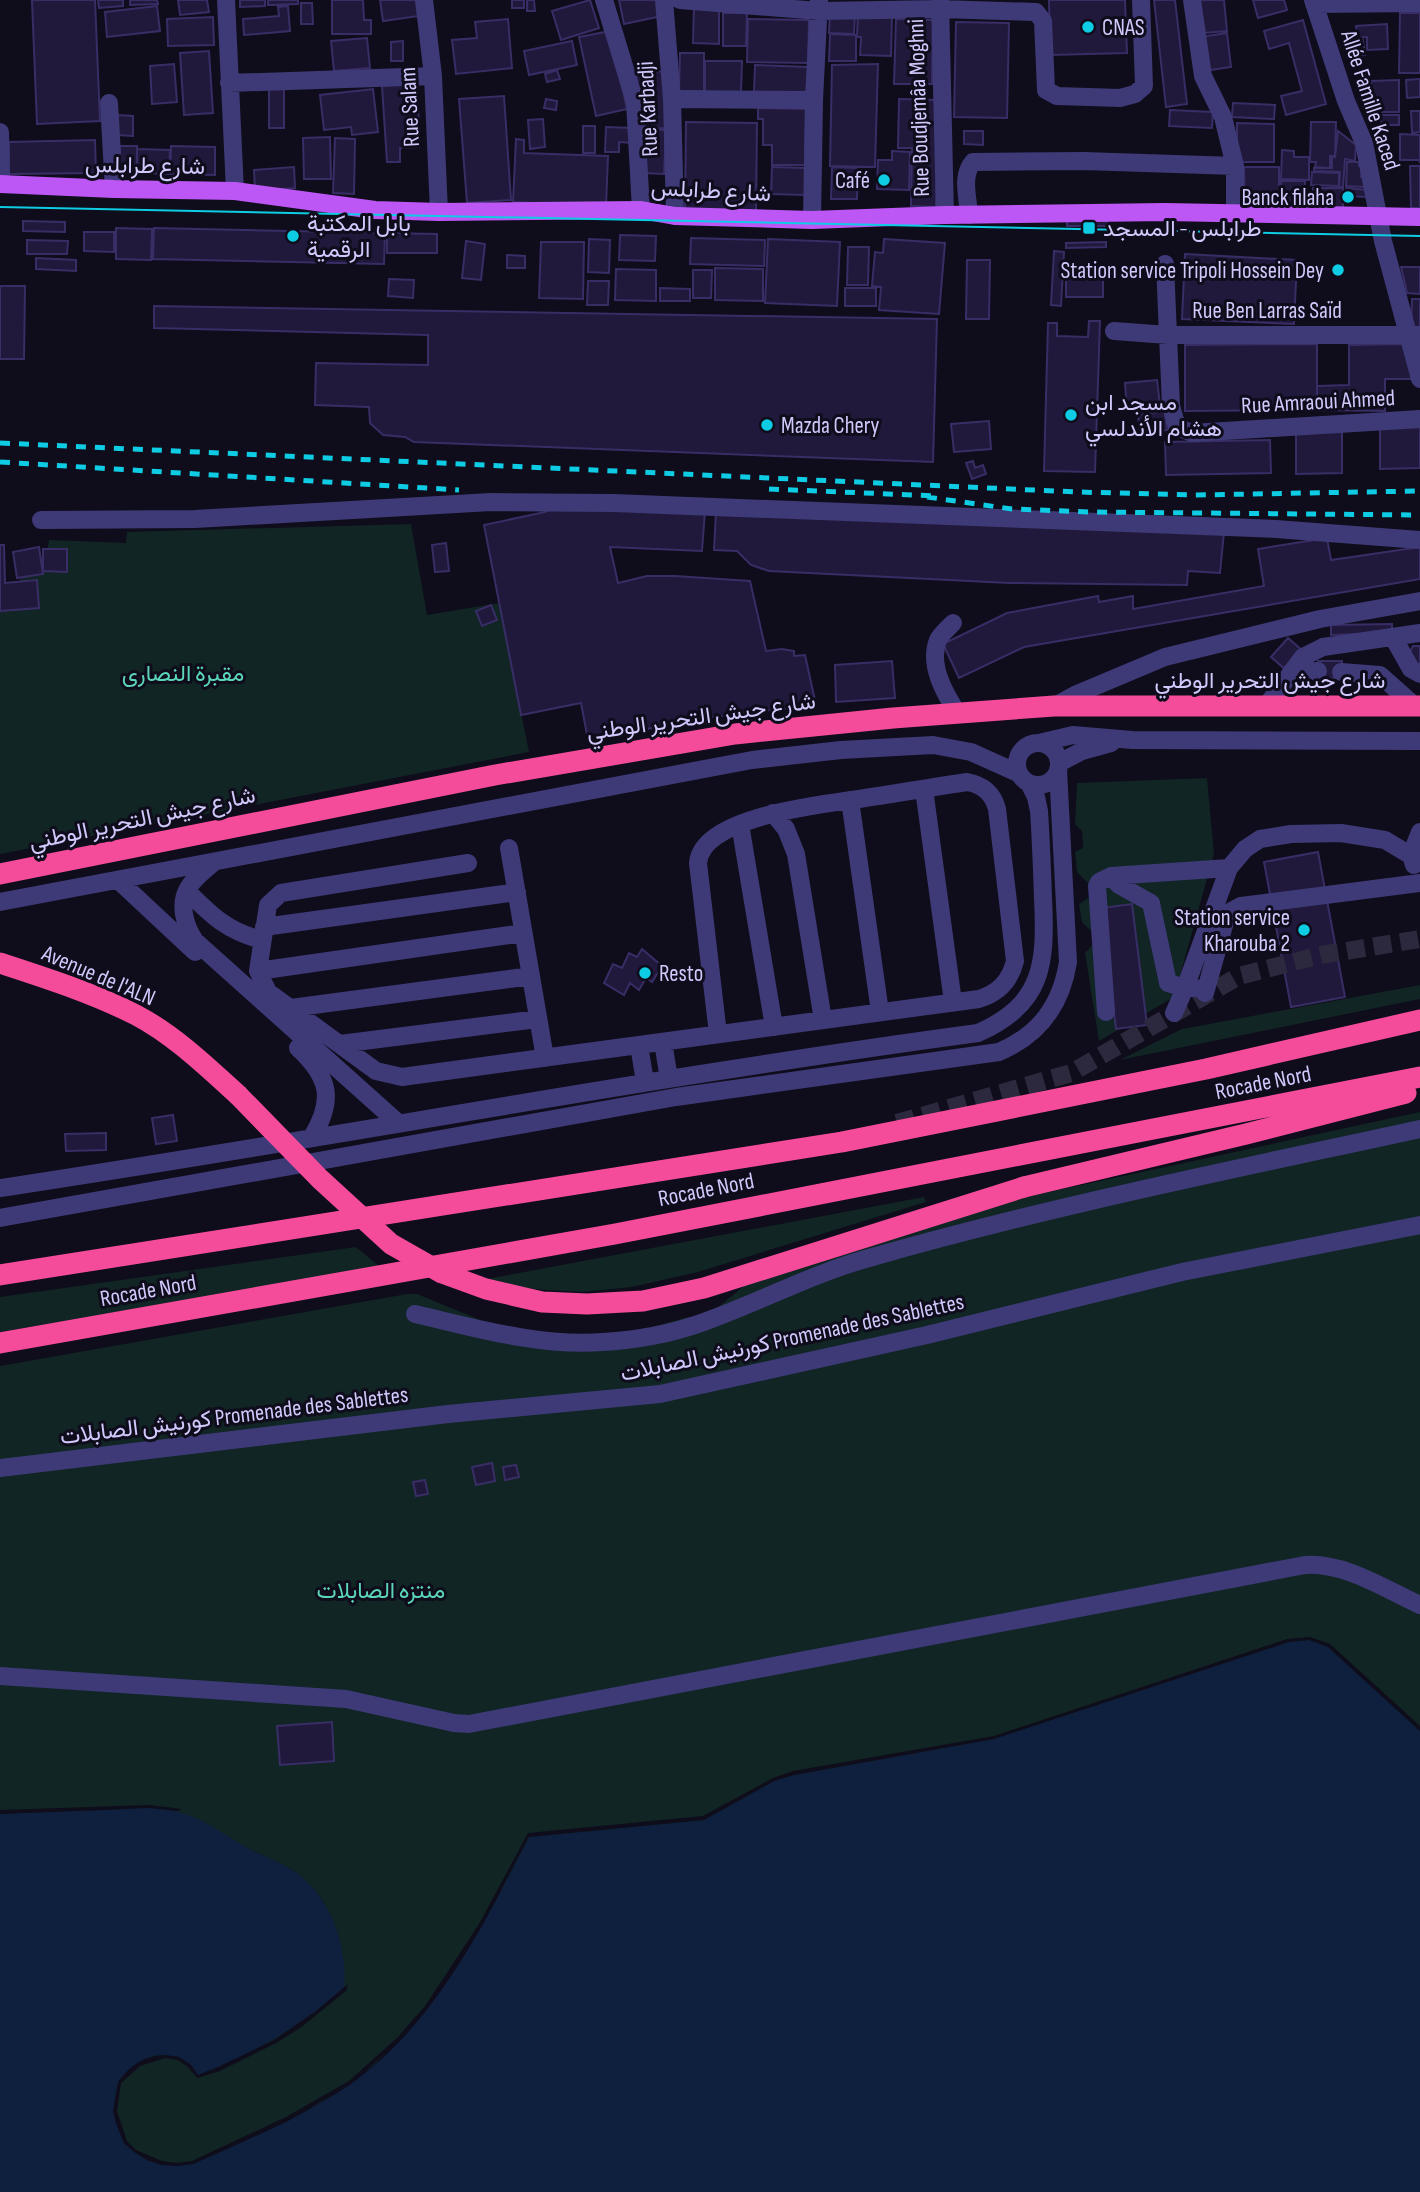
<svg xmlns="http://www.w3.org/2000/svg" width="1420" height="2192" viewBox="0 0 1420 2192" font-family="'Sofia Sans Condensed',Vazirmatn,sans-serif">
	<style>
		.green { fill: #102524 }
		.water { fill: #0e203d }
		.pier { fill: #0f0c1b }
		.building { fill: #21193b; stroke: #392d66; stroke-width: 2 }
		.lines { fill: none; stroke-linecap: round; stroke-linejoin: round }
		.minor-tunnel { stroke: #2c283d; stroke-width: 18; stroke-dasharray: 18 9; stroke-linecap: butt }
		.minor { stroke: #3d3a77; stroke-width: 18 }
		.major { stroke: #bc57f5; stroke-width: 18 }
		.highway { stroke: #f44c9b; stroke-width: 21 }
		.tram { stroke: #0ecce4; stroke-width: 2 }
		.rail { stroke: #0ecce4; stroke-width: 5; stroke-dasharray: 10 9; stroke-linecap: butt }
		.highway-bridge { stroke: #f44c9b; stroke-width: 21 }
		.poi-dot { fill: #0ecce4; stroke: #0f0c1b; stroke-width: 2.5 }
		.labels { text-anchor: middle; stroke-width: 6; stroke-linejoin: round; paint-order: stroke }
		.poi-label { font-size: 23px; fill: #d0c9fc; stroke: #0f0c1b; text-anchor: start }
		.street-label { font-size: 23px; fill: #d0c9fc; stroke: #0f0c1b }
		.park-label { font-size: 23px; fill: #5bd6b9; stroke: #0f0c1b }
	</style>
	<rect width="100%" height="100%" fill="#0f0c1b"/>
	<path class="green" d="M411 524 427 615 499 603 529 752 0 854V606L19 608 21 561 46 559 49 540 126 543 127 532Z
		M1207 778 1214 854 1174 997 1099 1041 1085 953 1094 943V934L1082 922 1079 904 1090 897V885L1077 872 1075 852 1083 848 1082 831 1075 824 1077 783Z
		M1420 985V999L1120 1060 1182 1029Z
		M1420 1112V1731L1328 1647 704 1820 502 1889 428 2008 374 2065 321 2103 193 2164 161 2165 134 2152 117 2126 115 2094 127 2071 340 1943 325 1904 313 1888 293 1870 247 1848 149 1808 0 1814V1366L407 1294H417L483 1321 553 1335 598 1334 642 1330 688 1317H706L745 1285 1026 1197Z
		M924 1197 926 1202 698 1272 632 1287 581 1292 533 1289 487 1279Z
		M356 1247 380 1267 0 1332V1297Z"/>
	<path class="water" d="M1309 1640 1328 1647 1420 1731V2192H0V1814C35 1812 71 1811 106 1810 126 1809 146 1806 165 1809 196 1813 220 1832 246 1847 262 1856 279 1861 294 1871 330 1895 348 1946 344 1988 301 2026 252 2055 198 2075 165 2029 99 2070 118 2126 120 2130 121 2137 124 2141 127 2146 136 2150 142 2153 162 2165 169 2167 193 2164 246 2140 301 2118 349 2085 434 2026 483 1926 529 1837L704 1820 774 1781 794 1775 994 1739 1288 1642Z"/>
	<path class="pier" d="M1310 1637 1330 1644 1420 1726V1731L1328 1647 1309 1640 1289 1642 994 1739 794 1775 774 1781 704 1820 529 1837 482 1926 428 2008 400 2040 351 2084 288 2121 193 2164 177 2166 161 2165 147 2160 134 2152 124 2143 117 2126 113 2111 118 2082 127 2071 138 2063 154 2056 166 2055 179 2057 191 2065 198 2075 218 2067 274 2040 316 2011 348 1984 346 1991 300 2028 276 2043 220 2071 197 2078 188 2067 178 2060 165 2058 140 2066 121 2083 117 2111 127 2141 136 2150 162 2161 177 2163 192 2161 286 2117 349 2081 398 2037 425 2006 479 1924 528 1833 703 1816 773 1778 793 1771 994 1736 1287 1639Z
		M149 1805 182 1809 178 1811 149 1808 0 1814V1810Z"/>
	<path class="building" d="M32 0H95L100 121 37 124Z
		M98 0H123V6L99 8Z
		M130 0H157L158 4 130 5Z
		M178 0H207L209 12 180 15Z
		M240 0H265V6L240 7Z
		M268 0H298V4L268 5Z
		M332 0H363L364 20H371V34H332Z
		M380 0H416L419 16 383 21Z
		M512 0H524V8H512Z
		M527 0H534L535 11H527Z
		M590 0 599 28 561 40 552 11Z
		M619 0H659L662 16 624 24Z
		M1049 0H1125L1127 53 1050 55Z
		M1154 0H1175L1187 104 1166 107Z
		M1200 0H1224L1227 31 1203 33Z
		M1253 0H1284L1287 10 1258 18Z
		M301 3H312L313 24H301Z
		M157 6 160 31 107 37 105 12Z
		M288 6 290 31 244 35 243 19 279 16 278 7Z
		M694 6H719V44L693 43Z
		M723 13H747L746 46H723Z
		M830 13H855L854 34 829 33Z
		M858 13 892 14 891 56 860 55 861 37H857Z
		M1400 13H1420V73H1399Z
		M213 17 214 45 168 46 167 19Z
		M508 19 512 68 456 74 452 40 477 38 475 22Z
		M748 19 809 20 808 63 747 62Z
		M896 19 933 20 932 84H894Z
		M1303 20 1326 104 1286 115 1281 96 1302 91 1289 43 1269 49 1264 31Z
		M956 22 1009 23 1007 118 954 117Z
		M1387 24 1388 49 1367 50V37L1357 38 1356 26Z
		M610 31 627 109 596 116 579 37Z
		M1227 33 1231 67 1204 71 1200 37Z
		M830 34 856 35V61H829Z
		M1349 35H1353V38L1363 40 1365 55 1353 56Z
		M367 38 370 68 334 71 331 41Z
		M403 41V61H391V42Z
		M572 41 577 65 529 75 524 51Z
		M209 51 213 113 184 115 180 53Z
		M680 53H704V91H679Z
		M705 61H742L741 93H705Z
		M174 64 177 102 152 104 150 66Z
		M878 64 875 167 830 166 832 65Z
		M755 65 808 67 807 93 754 92Z
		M557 70 560 79 547 82 545 74Z
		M664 71 669 128 642 129 636 74Z
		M1420 79V97L1407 98 1406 80Z
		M1399 80V112H1371V81Z
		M417 83 420 147 400 148V162H387L382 86Z
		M284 86V128H269V87Z
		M373 89 378 132 352 135 351 127 324 130 320 95Z
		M504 96 511 200 467 203 459 99Z
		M546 99 557 101 556 110 544 108Z
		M899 99 939 100 936 207 911 206 912 148H898Z
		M1233 103 1275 105 1274 119 1232 117Z
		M758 108 806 109 805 165H772V145H763V119H758Z
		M1170 110 1213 112 1212 128 1169 126Z
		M1411 111H1420V132L1412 133Z
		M117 115 133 116V136L116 135Z
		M1381 115H1399V125H1381Z
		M543 119 545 147 530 149 528 120Z
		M686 122 757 123 756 212 685 211Z
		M1311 122H1336L1335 156H1330V168L1315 167 1316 162H1310Z
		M1237 123 1274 124V162H1237Z
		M583 126H595V153H583Z
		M606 127 632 128 631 143 619 142V152H605Z
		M643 130H666L664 174 642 173Z
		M964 131H983V145L964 144Z
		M1338 131 1356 145 1355 161 1345 159 1343 187H1339L1340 172 1314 171V168H1332V157H1335Z
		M1400 134 1420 135V163L1419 160H1400Z
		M330 137 331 179H304L303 138Z
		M335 138 355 139 354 194 333 193Z
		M516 139 524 140V153L608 156 606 206 513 202Z
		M95 140 96 173 9 174V142Z
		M120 146H137V173L119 172Z
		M171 146 215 147V175L170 174Z
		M137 149 170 150 169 174 137 173Z
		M1282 150 1294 151V157H1309V180L1281 179Z
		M892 151 910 152 909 190 877 189 878 160H892Z
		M1347 162H1359V166H1362L1361 177 1365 178 1364 187 1346 186Z
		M1410 166H1420V208H1411Z
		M294 167 295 188 255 191 254 170Z
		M772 167 806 168 805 195 771 194Z
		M832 167 858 168 857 199H831Z
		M1244 167H1279V207L1245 208Z
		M1312 172 1339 173V186L1311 185Z
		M1281 181H1305L1304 207H1280Z
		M1313 188H1343V213H1313Z
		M1346 188 1367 190V197L1346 196Z
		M23 221 65 222V232L23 231Z
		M1067 221H1107V226H1067Z
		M116 228 152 229 151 260 116 259Z
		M154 228 385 233 384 264 153 259Z
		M84 232H114V252L84 251Z
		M387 233 437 234V253H387Z
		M620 235 656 236 655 261 619 260Z
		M691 238 765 240 764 266 690 264Z
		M589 239 610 240 609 273 588 272Z
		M768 239 840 242 837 306 765 303Z
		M884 239 945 243 939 314 879 310 881 287 872 286 875 252 883 253Z
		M27 240 68 241 67 254H27Z
		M466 241 485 244 481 280 462 278Z
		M541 242H584L583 299 539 298Z
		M1106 242V247L1066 248V243Z
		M848 247H869L868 285H847Z
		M1054 251 1064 252 1061 306 1051 305Z
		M1185 254 1297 260 1294 324 1182 319Z
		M507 255 525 256V268H507Z
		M36 258 76 260V271L36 269Z
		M967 260H990L989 319H966Z
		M1401 267H1420V294L1407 293Z
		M715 268 763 269V301L715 300Z
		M616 269 656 270V301L615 300Z
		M693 270H712L711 298H693Z
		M1103 272V297H1066V273Z
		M389 279 414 280 413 298 388 296Z
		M588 281H609L608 305H587Z
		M0 286H25L24 359H0Z
		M660 288 690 289V301H660Z
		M845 288H876V306H845Z
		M1412 299H1420V330H1411Z
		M154 306 937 319 933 462 414 442 405 437 383 435 370 423 369 407 315 405 316 363 428 365V335L154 328Z
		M1089 321H1100L1095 472 1044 471 1048 323H1057V336L1088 337Z
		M1317 344V410L1185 411V345Z
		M1405 344 1417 379H1385V411L1317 410V386L1349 385V345Z
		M1157 380 1160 405 1127 409 1125 383Z
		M1165 411 1167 430 1140 434 1138 415Z
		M989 421 991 449 954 452 951 424Z
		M1420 427V468L1380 469V428Z
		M1342 432V473L1296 474V433Z
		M1270 440 1271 473 1166 475 1165 442Z
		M973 461 975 468 983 465 986 474 972 479 966 463Z
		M552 508 705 511 702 551 610 547 618 583 647 576H675L750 581 766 651 782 649 794 651V656L805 655 816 705 711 717 588 740 581 703 521 715 484 525 545 512Z
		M716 512 1224 532 1220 573 1188 571 1187 585 1009 583 769 571 751 565 737 551 714 550Z
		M1327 538 1331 560 1420 547V579L1024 647 959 678 943 644 1007 613 1098 596 1099 602 1133 596V609L1264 586 1258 549Z
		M446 543 449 571 435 572 432 545Z
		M0 545H4L5 583 37 580 39 608 0 611Z
		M39 547 43 574 17 578 13 552Z
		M43 549H67V572L43 571Z
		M491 605 497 620 482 626 476 611Z
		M1392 624V633L1331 635V625Z
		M1288 638 1303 651 1286 670 1271 657Z
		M1413 646H1420V670L1408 656Z
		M892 661 895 698 836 702 835 665Z
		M1318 661H1342L1341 678H1318Z
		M1318 852 1345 997 1291 1007 1264 862Z
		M1132 904 1147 1025 1116 1029 1101 908Z
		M642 949 662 966 652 982 646 978 639 990 630 983 624 995 604 983 613 964 622 968 629 953 637 957Z
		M173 1115 177 1141 156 1144 152 1118Z
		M106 1133V1150L66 1151 65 1134Z
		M492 1463 495 1481 476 1485 472 1467Z
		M516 1465 519 1477 505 1480 503 1467Z
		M425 1480 428 1494 416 1496 413 1482Z
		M332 1722 334 1761 280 1765 277 1726Z"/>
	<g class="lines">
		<path class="minor-tunnel" d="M897 1123 1071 1073 1239 976 1321 955 1420 939"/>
		<path class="minor" d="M226 0 235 191
			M424 0 433 76 439 212
			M604 0 635 102 641 210
			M664 0 672 99 675 216
			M680 0 819 11 940 9 1036 12 1043 21 1046 90 1057 96 1120 98 1135 94 1144 86 1141 0
			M940 0 945 215
			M1192 0 1203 76 1223 117 1235 166V212
			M1313 0 1346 101 1364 143 1383 241 1420 379
			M1314 4 1420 3
			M229 83 433 76
			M672 99 814 100
			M109 103 114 189
			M0 132 1 184
			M969 215C968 197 961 176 973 162L1084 161 1235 166
			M812 220 814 100 819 0
			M1165 264 1171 406 1177 427 1192 433 1420 419
			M1114 331 1168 335H1419
			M41 520 195 519 491 502 614 503 1276 529 1420 540
			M953 623C949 627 941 634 938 640 928 665 945 694 958 714
			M1393 637 1411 669 1420 674
			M1291 672 1318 671
			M1341 672 1380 675 1415 706
			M1267 705 1303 657 1323 647 1420 633
			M1055 706 1077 694 1165 657 1320 619 1420 601
			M1017 764a21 21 0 1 1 42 0a21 21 0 1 1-42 0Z
			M1039 743 1073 735 1132 740 1420 741
			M1059 763 1082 751 1111 743
			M924 789 953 1002
			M850 800 880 1012
			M773 813 786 829 796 854 823 1020
			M740 824 774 1027
			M509 848 545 1058
			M213 863C205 870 194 878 189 887 178 904 185 926 195 941L397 1122
			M468 863 281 893 268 905 258 971 268 992 376 1071 402 1077 979 999C999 993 1010 981 1015 961L997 809C993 793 983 785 967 782 933 787 899 793 865 798 828 804 702 815 698 863L718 1034
			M1414 865 1411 855 1420 832
			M1111 876 1119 885 1151 903 1168 983 1185 988H1196
			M119 881 195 952
			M187 891C212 916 227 931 262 940
			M0 902 752 760 841 750 933 745 971 752 1018 773
			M264 927 517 892
			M258 971 523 933
			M1205 993 1225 922 1230 912 1241 906 1420 883
			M291 1008 531 976
			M1106 1012 1097 886 1099 882 1111 876 1229 868
			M1174 1013 1185 988 1229 868 1245 849 1260 839 1291 834 1341 833 1385 840 1420 861
			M663 1042 669 1079
			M340 1044 538 1019
			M639 1045 645 1082
			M298 1048C329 1077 335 1099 312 1137
			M0 1188C326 1139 651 1077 978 1033 1044 1004 1046 963 1043 898 1042 869 1041 840 1039 811L1036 797 1029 783
			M0 1218 676 1097 999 1052C1039 1035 1061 1006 1068 962L1058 770
			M415 1314C476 1328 540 1347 603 1342 636 1340 670 1334 701 1323 758 1303 811 1274 869 1258 1051 1206 1236 1169 1420 1129
			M0 1468 448 1414 660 1394 927 1335 1182 1272 1420 1225
			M0 1676 346 1699 454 1723 469 1724 1305 1565C1344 1562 1385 1589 1420 1605"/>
		<path class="major" d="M0 184 114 189 235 191 375 210 439 212 641 210 675 216 812 220 945 215 1165 212 1420 217"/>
		<path class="highway" d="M0 874 495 775 735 734 893 718 1054 706H1420
			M0 963C46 978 93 993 136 1015 174 1035 206 1066 238 1095
			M1024 1187 1246 1134 1406 1093
			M0 1275 842 1142 1206 1069 1420 1020
			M0 1343 615 1234 1420 1077"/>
		<path class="tram" d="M0 207 1420 236"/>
		<path class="rail" d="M0 443 1077 492 1195 495 1420 491
			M0 462 459 490
			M769 489 937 496
			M927 497 1012 509 1091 512 1420 515"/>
		<path class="highway-bridge" d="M238 1095 320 1179 391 1244 442 1273 486 1289 542 1302 587 1304 643 1301 704 1288 1024 1187"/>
	</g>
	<g class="poi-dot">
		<circle cx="1088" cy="27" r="7"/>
		<circle cx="884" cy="180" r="7"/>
		<circle cx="1348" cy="197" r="7"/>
		<rect x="1082" y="221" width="14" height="14" rx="3.5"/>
		<circle cx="293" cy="236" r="7"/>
		<circle cx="1338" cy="270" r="7"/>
		<circle cx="1071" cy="415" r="7"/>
		<circle cx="767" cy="425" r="7"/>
		<circle cx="1304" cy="930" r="7"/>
		<circle cx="645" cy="973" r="7"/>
	</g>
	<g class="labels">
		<g class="poi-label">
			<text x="1102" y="35">CNAS</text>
			<text x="870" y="188" text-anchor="end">Café</text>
			<text x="1334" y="205" text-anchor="end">Banck filaha</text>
			<text x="307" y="231">بابل المكتبة<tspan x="307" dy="26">الرقمية</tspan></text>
			<text x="1103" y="236">طرابلس - المسجد</text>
			<text x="1324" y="278" text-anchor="end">Station service Tripoli Hossein Dey</text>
			<text x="1085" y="410">مسجد ابن<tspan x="1085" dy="26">هشام الأندلسي</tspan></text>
			<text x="781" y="433">Mazda Chery</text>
			<text x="1290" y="925" text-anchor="end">Station service<tspan x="1290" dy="26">Kharouba 2</tspan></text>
			<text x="659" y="981">Resto</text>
		</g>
		<g class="street-label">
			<text transform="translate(1371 100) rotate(72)" y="8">Allée Famille Kaced</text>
			<text transform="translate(409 107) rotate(-93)" y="8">Rue Salam</text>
			<text transform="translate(918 108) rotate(-92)" y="8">Rue Boudjemâa Moghni</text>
			<text transform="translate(647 109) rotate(-93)" y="8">Rue Karbadji</text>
			<text transform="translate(145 165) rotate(1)" y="8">شارع طرابلس</text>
			<text transform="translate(711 190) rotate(3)" y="8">شارع طرابلس</text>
			<text x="1267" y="318">Rue Ben Larras Saïd</text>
			<text transform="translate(1318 401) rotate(-3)" y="8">Rue Amraoui Ahmed</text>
			<text x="1270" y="688">شارع جيش التحرير الوطني</text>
			<text transform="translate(701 716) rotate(-8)" y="8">شارع جيش التحرير الوطني</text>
			<text transform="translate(142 818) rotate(-12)" y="8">شارع جيش التحرير الوطني</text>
			<text transform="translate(99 975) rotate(23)" y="8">Avenue de l'ALN</text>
			<text transform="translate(1263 1082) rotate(-11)" y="8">Rocade Nord</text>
			<text transform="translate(706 1189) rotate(-11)" y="8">Rocade Nord</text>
			<text transform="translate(148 1290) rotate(-10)" y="8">Rocade Nord</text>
			<text transform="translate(792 1337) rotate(-12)" y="8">كورنيش الصابلات Promenade des Sablettes</text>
			<text transform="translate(234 1415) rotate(-7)" y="8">كورنيش الصابلات Promenade des Sablettes</text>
		</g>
		<g class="park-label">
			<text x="183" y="681">مقبرة النصارى</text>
			<text x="381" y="1598">منتزه الصابلات</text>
		</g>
	</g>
</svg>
